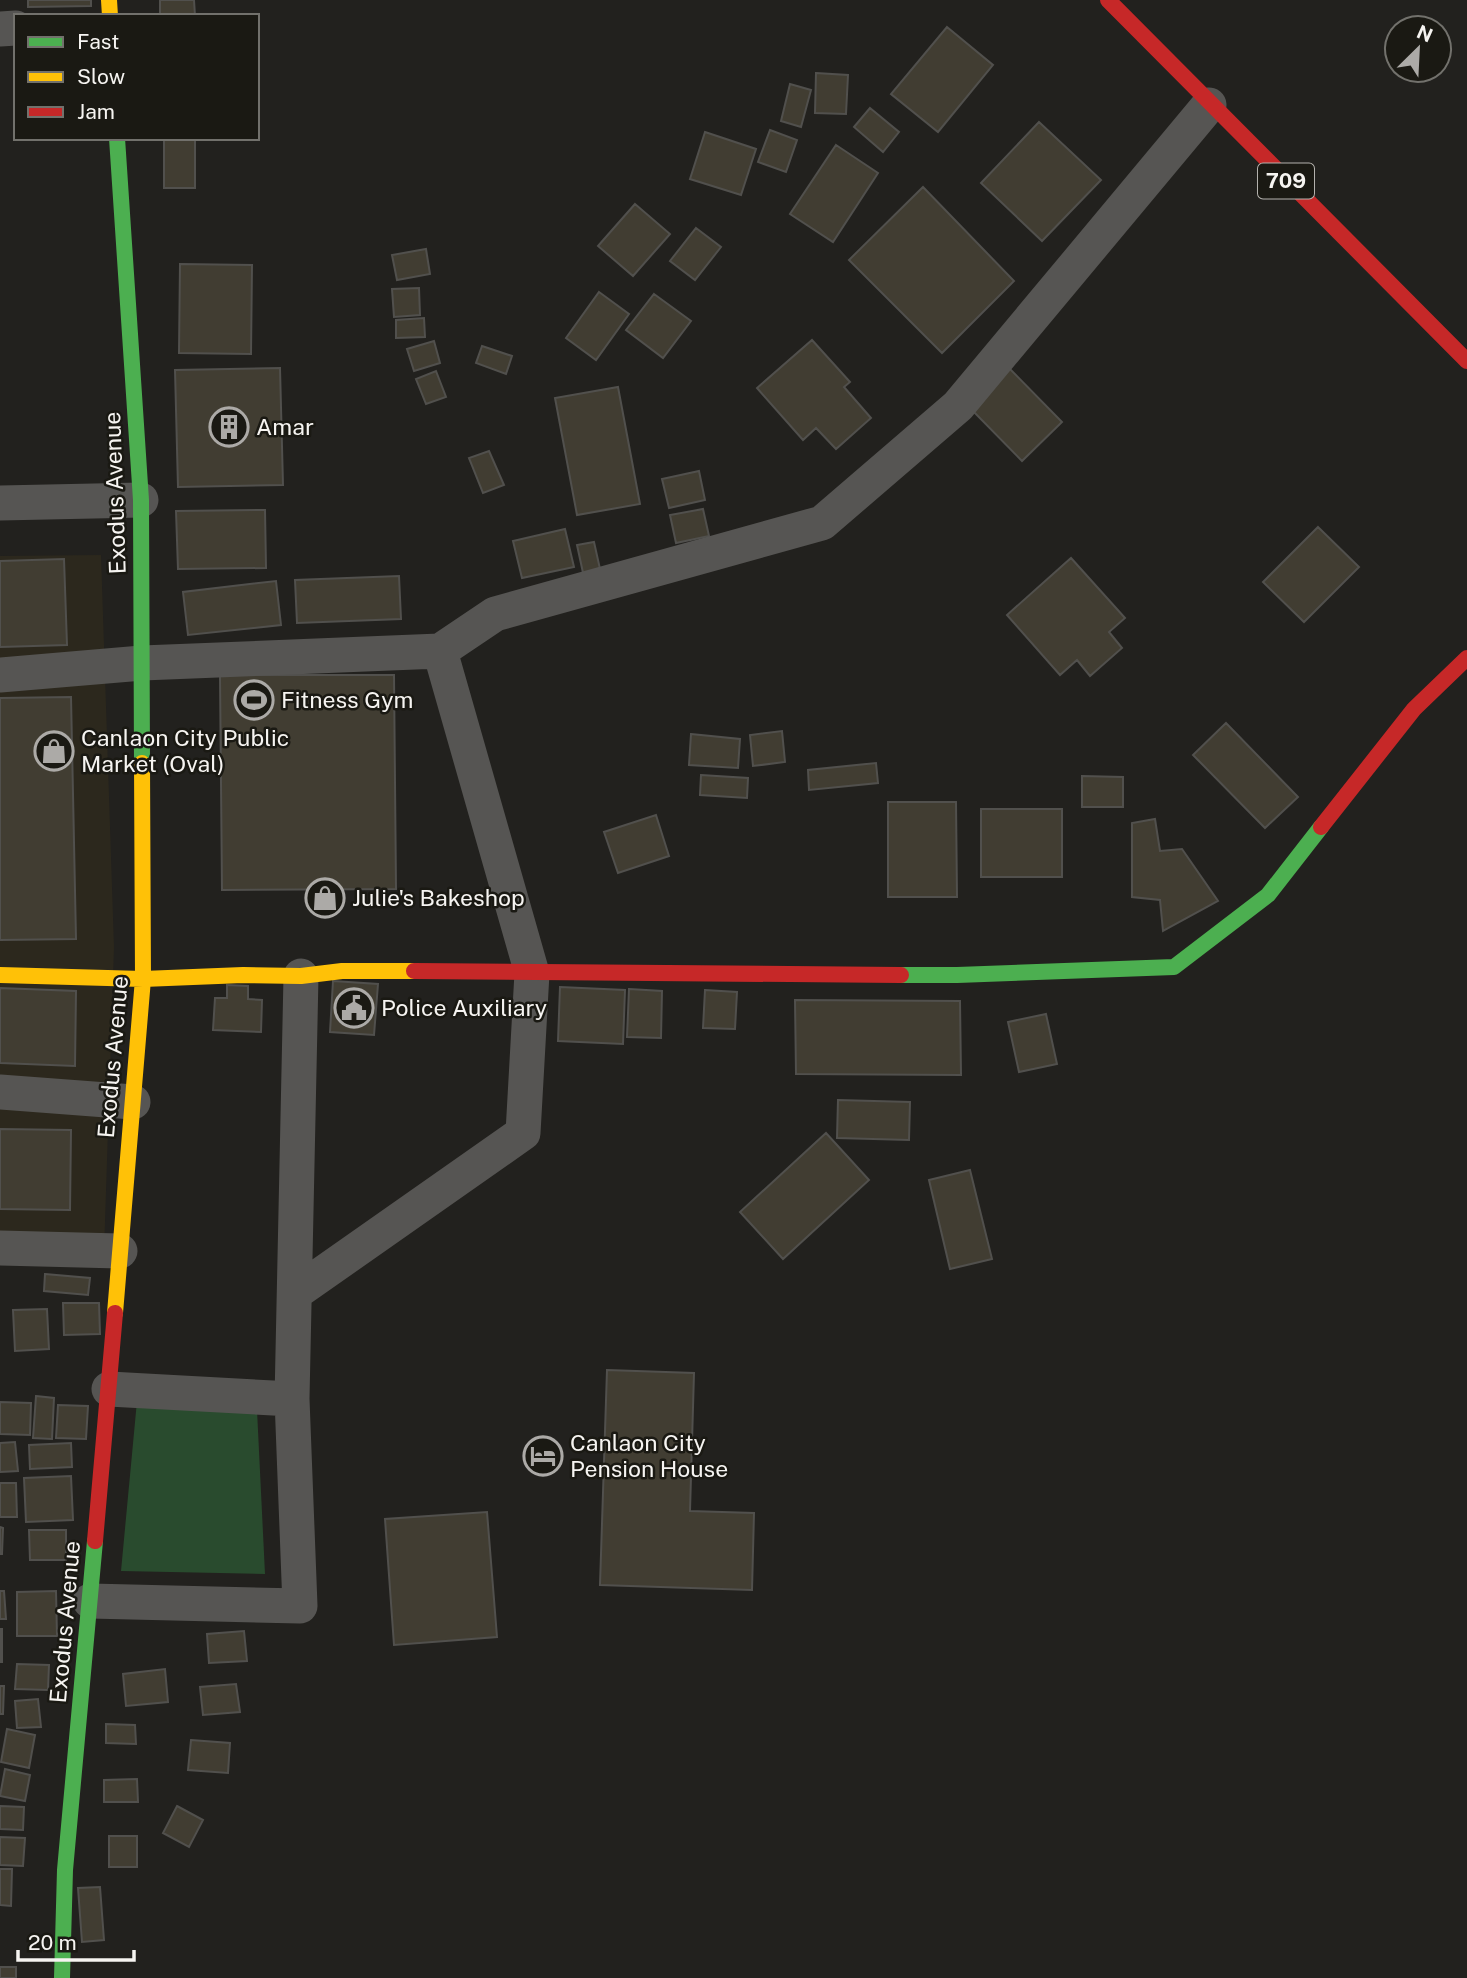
<svg xmlns="http://www.w3.org/2000/svg" width="1467" height="1978" viewBox="0 0 1467 1978" font-family="'Public Sans',sans-serif">
	<style>
		.built { fill: #2c281d }
		.green { fill: #294b2e }
		.building { fill: #413d32; stroke: #51504d; stroke-width: 2 }
		.lines { fill: none; stroke-linecap: round; stroke-linejoin: round }
		.street { stroke: #565553; stroke-width: 35 }
		.fast { stroke: #4caf50; stroke-width: 16 }
		.slow { stroke: #ffc107; stroke-width: 16 }
		.jam { stroke: #c62828; stroke-width: 16 }
		.labels { text-anchor: middle; stroke-width: 5; stroke-linejoin: round; paint-order: stroke }
		.shield { fill: #1a1913; stroke: #b4b2ae; stroke-width: 2 }
		.shield-label { font-size: 21px; font-weight: bold; fill: #f6f4f1 }
		.poi-label { font-size: 23px; fill: #f6f4f1; stroke: #1a1913; text-anchor: start }
		.street-label { font-size: 23px; fill: #f6f4f1; stroke: #1a1913 }
	</style>
	<rect width="100%" height="100%" fill="#22211e"/>
	<path class="built" d="M101 555 114 947 104 1253 0 1250V556Z"/>
	<path class="green" d="M137 1401 257 1410 265 1574 121 1571Z"/>
	<path class="building" d="M28 0H91V6L28 7Z
		M160 0H194L195 16H160Z
		M947 27 993 65 938 132 891 94Z
		M816 73 848 75 846 114 815 113Z
		M790 84 811 90 801 127 781 121Z
		M870 108 899 132 883 152 854 127Z
		M1039 122 1101 180 1042 241 981 183Z
		M770 130 797 140 786 172 758 162Z
		M705 132 756 149 741 195 690 179Z
		M164 138H195V188H164Z
		M836 145 878 173 833 242 790 214Z
		M923 187 1014 281 942 353 849 260Z
		M635 204 670 234 633 276 598 246Z
		M696 228 721 247 695 280 670 261Z
		M426 249 430 274 397 280 392 255Z
		M180 264 252 265 251 354 179 353Z
		M419 288 420 315 394 317 392 289Z
		M599 292 629 314 596 360 566 338Z
		M654 294 691 321 663 358 626 330Z
		M424 318 425 337 396 338V320Z
		M812 340 850 382 844 387 871 418 836 449 816 428 803 440 757 388Z
		M434 341 440 363 414 371 407 349Z
		M482 346 512 356 506 374 476 363Z
		M280 368 283 485 178 487 175 370Z
		M1009 368 1062 422 1022 461 969 407Z
		M436 371 446 397 426 404 416 379Z
		M618 387 640 504 577 515 555 398Z
		M489 451 504 485 483 493 469 458Z
		M699 471 705 500 669 508 662 479Z
		M703 509 709 536 676 543 670 515Z
		M265 510 266 568 178 569 176 511Z
		M1318 527 1359 567 1304 622 1263 582Z
		M565 529 574 567 522 578 513 541Z
		M594 542 602 578 585 582 577 545Z
		M1071 558 1125 618 1109 632 1122 648 1090 676 1077 660 1060 675 1007 615Z
		M64 559 67 645 0 647V561Z
		M399 576 401 619 297 623 295 580Z
		M276 581 281 625 188 635 183 592Z
		M220 675H394L396 889 222 890Z
		M71 697 76 939 0 940V698Z
		M1226 723 1298 797 1265 828 1193 755Z
		M782 731 785 762 753 766 750 735Z
		M691 734 740 739 738 768 689 765Z
		M876 763 878 783 809 790 808 770Z
		M701 775 748 778 747 798 700 795Z
		M1082 776 1123 777V807H1082Z
		M888 802H956L957 897H888Z
		M981 809H1062V877H981Z
		M656 815 669 856 618 873 604 832Z
		M1155 819 1160 851 1182 849 1218 901 1163 931 1160 900 1132 897V823Z
		M333 981 378 984 374 1035 330 1032Z
		M227 985 248 986V999L262 1000 261 1032 213 1030 215 998H227Z
		M560 987 625 990 623 1044 558 1041Z
		M0 988 76 991 75 1066 0 1063Z
		M629 989 662 991 661 1038 627 1037Z
		M705 990 737 992 735 1029 703 1028Z
		M795 1000 960 1001 961 1075 796 1074Z
		M1046 1014 1057 1064 1019 1072 1008 1022Z
		M838 1100 910 1102 909 1140 837 1138Z
		M0 1129 71 1130 70 1210 0 1209Z
		M826 1133 869 1180 783 1259 740 1212Z
		M970 1170 992 1259 950 1269 929 1180Z
		M45 1274 90 1278 88 1295 44 1291Z
		M63 1303H99L100 1334 64 1335Z
		M47 1309 49 1349 15 1351 13 1310Z
		M607 1370 694 1373 690 1511 754 1513 752 1590 600 1585Z
		M36 1396 54 1398 52 1439 33 1438Z
		M0 1402 31 1403 30 1435 0 1434Z
		M58 1405 88 1406 86 1439 56 1438Z
		M15 1442 18 1471 0 1472V1443Z
		M71 1443 72 1467 30 1469 29 1445Z
		M71 1476 73 1520 26 1522 24 1478Z
		M0 1483H16L17 1517H0Z
		M487 1512 497 1637 394 1645 385 1519Z
		M0 1527 3 1528 2 1554H0Z
		M29 1530H66V1560H30Z
		M0 1591H4L6 1619H0Z
		M56 1591 57 1636H17V1592Z
		M0 1629H2V1662H0Z
		M244 1631 247 1661 209 1663 207 1634Z
		M17 1664 49 1665 48 1690 15 1689Z
		M165 1669 168 1702 126 1706 123 1674Z
		M236 1684 240 1712 203 1715 200 1687Z
		M0 1686H4L3 1714H0Z
		M38 1699 41 1727 17 1728 15 1701Z
		M106 1724 135 1725 136 1744 106 1743Z
		M7 1729 35 1735 29 1768 1 1762Z
		M191 1740 230 1743 228 1773 188 1770Z
		M5 1769 30 1775 25 1801 0 1796Z
		M137 1779 138 1802H104V1780Z
		M0 1806 24 1807 23 1830 0 1829Z
		M177 1806 203 1820 189 1847 163 1833Z
		M109 1836H137V1867H109Z
		M0 1837 25 1838 23 1866 0 1865Z
		M0 1869H12L11 1906 0 1905Z
		M100 1887 104 1940 82 1942 78 1888Z
		M0 1967H16V1978H0Z"/>
	<g class="lines">
		<path class="street" d="M0 29 16 28
			M0 503 141 500
			M440 651 495 614 822 523 958 406 1209 105
			M0 675 142 663 440 651 532 973 523 1133 295 1293
			M0 1092 133 1102
			M0 1248 120 1251
			M109 1389 292 1399
			M90 1601 300 1606 292 1399 301 976"/>
		<path class="fast" d="M117 138 141 500 142 763
			M901 975H957L1174 967 1268 895 1321 827
			M62 1978 65 1870 95 1541"/>
		<path class="slow" d="M109 0 110 16
			M0 975 143 979 243 975 301 976 342 971H414
			M115 1313 143 979 142 763"/>
		<path class="jam" d="M1108 0 1467 361
			M1321 827 1414 709 1467 658
			M414 971 901 975
			M95 1541 115 1313"/>
	</g>
	<defs>
		<g id="building-ring" transform="scale(2.0125)"><circle r="9.5" fill="#1a1913" stroke="#acaaa7" stroke-width="1.5"/><path d="M-4-6H4V6H1V3H-1V6H-4ZM-2.5-4.3h1.7v1.8h-1.7ZM.8-4.3h1.7v1.8H.8ZM-2.5-1h1.7V.8h-1.7ZM.8-1h1.7V.8H.8Z" fill="#acaaa7"/></g>
		<g id="stadium-ring" transform="scale(2.0125)"><circle r="9.5" fill="#1a1913" stroke="#acaaa7" stroke-width="1.5"/><path d="M0-5a6.5 5 0 1 0 0 10a6.5 5 0 1 0 0-10ZM-3.5-1.8h7v3.6h-7Z" fill="#acaaa7"/></g>
		<g id="shop-ring" transform="scale(2.0125)"><circle r="9.5" fill="#1a1913" stroke="#acaaa7" stroke-width="1.5"/><path d="M-5-2.5h2.3a2.7 3.5 0 0 1 5.4 0H5L5.5 6h-11ZM-1.5-2.5h3a1.5 2.3 0 0 0-3 0Z" fill="#acaaa7"/></g>
		<g id="civic-ring" transform="scale(2.0125)"><circle r="9.5" fill="#1a1913" stroke="#acaaa7" stroke-width="1.5"/><path d="M-.6-6.5H3V-4.5H.6V-3L4-1V1h2V6H-6V1h2V-1L-.6-3ZM-1.2 2.5V6h2.4V2.5Z" fill="#acaaa7"/></g>
		<g id="hotel-ring" transform="scale(2.0125)"><circle r="9.5" fill="#1a1913" stroke="#acaaa7" stroke-width="1.5"/><path d="M-6-4.5h1.5V1H6V5H4.5V3h-9V5H-6ZM-4 0a1.8 1.8 0 1 1 3.6 0ZM.5 0V-2.5h3Q6-2.5 6 0Z" fill="#acaaa7"/></g>
	</defs>
	<g fill-rule="evenodd">
		<use href="#building-ring" x="229" y="427"/>
		<use href="#stadium-ring" x="254" y="700"/>
		<use href="#shop-ring" x="54" y="751"/>
		<use href="#shop-ring" x="325" y="898"/>
		<use href="#civic-ring" x="354" y="1008"/>
		<use href="#hotel-ring" x="543" y="1456"/>
	</g>
	<g class="labels">
		<rect class="shield" x="1258" y="163.5" width="56" height="35" rx="5"/>
		<g class="shield-label">
			<text x="1286" y="188">709</text>
		</g>
		<g class="poi-label">
			<text x="256" y="435">Amar</text>
			<text x="281" y="708">Fitness Gym</text>
			<text x="81" y="746">Canlaon City Public<tspan x="81" dy="26">Market (Oval)</tspan></text>
			<text x="352" y="906">Julie's Bakeshop</text>
			<text x="381" y="1016">Police Auxiliary</text>
			<text x="570" y="1451">Canlaon City<tspan x="570" dy="26">Pension House</tspan></text>
		</g>
		<g class="street-label">
			<text transform="translate(115 493) rotate(-92)" y="8">Exodus Avenue</text>
			<text transform="translate(113 1057) rotate(-85)" y="8">Exodus Avenue</text>
			<text transform="translate(65 1622) rotate(-85)" y="8">Exodus Avenue</text>
		</g>
	</g>
	<rect x="14" y="14" width="245" height="126" fill="#1a1913" stroke="#72716c" stroke-width="2"/>
	<rect x="28" y="37" width="35" height="10" fill="#4caf50" stroke="#72716c" stroke-width="2"/>
	<text x="77" y="49" font-size="21" fill="#f6f4f1">Fast</text>
	<rect x="28" y="72" width="35" height="10" fill="#ffc107" stroke="#72716c" stroke-width="2"/>
	<text x="77" y="84" font-size="21" fill="#f6f4f1">Slow</text>
	<rect x="28" y="107" width="35" height="10" fill="#c62828" stroke="#72716c" stroke-width="2"/>
	<text x="77" y="119" font-size="21" fill="#f6f4f1">Jam</text>
	<g transform="translate(1418 49) rotate(24)"><circle r="33" fill="#1a1913" stroke="#72716c" stroke-width="2"/>
	<path d="M0-5L12 26L0 18L-12 26Z" fill="#acaaa7"/>
	<text y="-10" font-size="19" font-weight="bold" text-anchor="middle" fill="#f6f4f1">N</text>
	</g>
	<path d="M18 1950v10h116v-10" fill="none" stroke="#f6f4f1" stroke-width="3.5"/>
	<text x="28" y="1950" font-size="21" fill="#f6f4f1" stroke="#1a1913" stroke-width="5" paint-order="stroke">20 m</text>
</svg>
